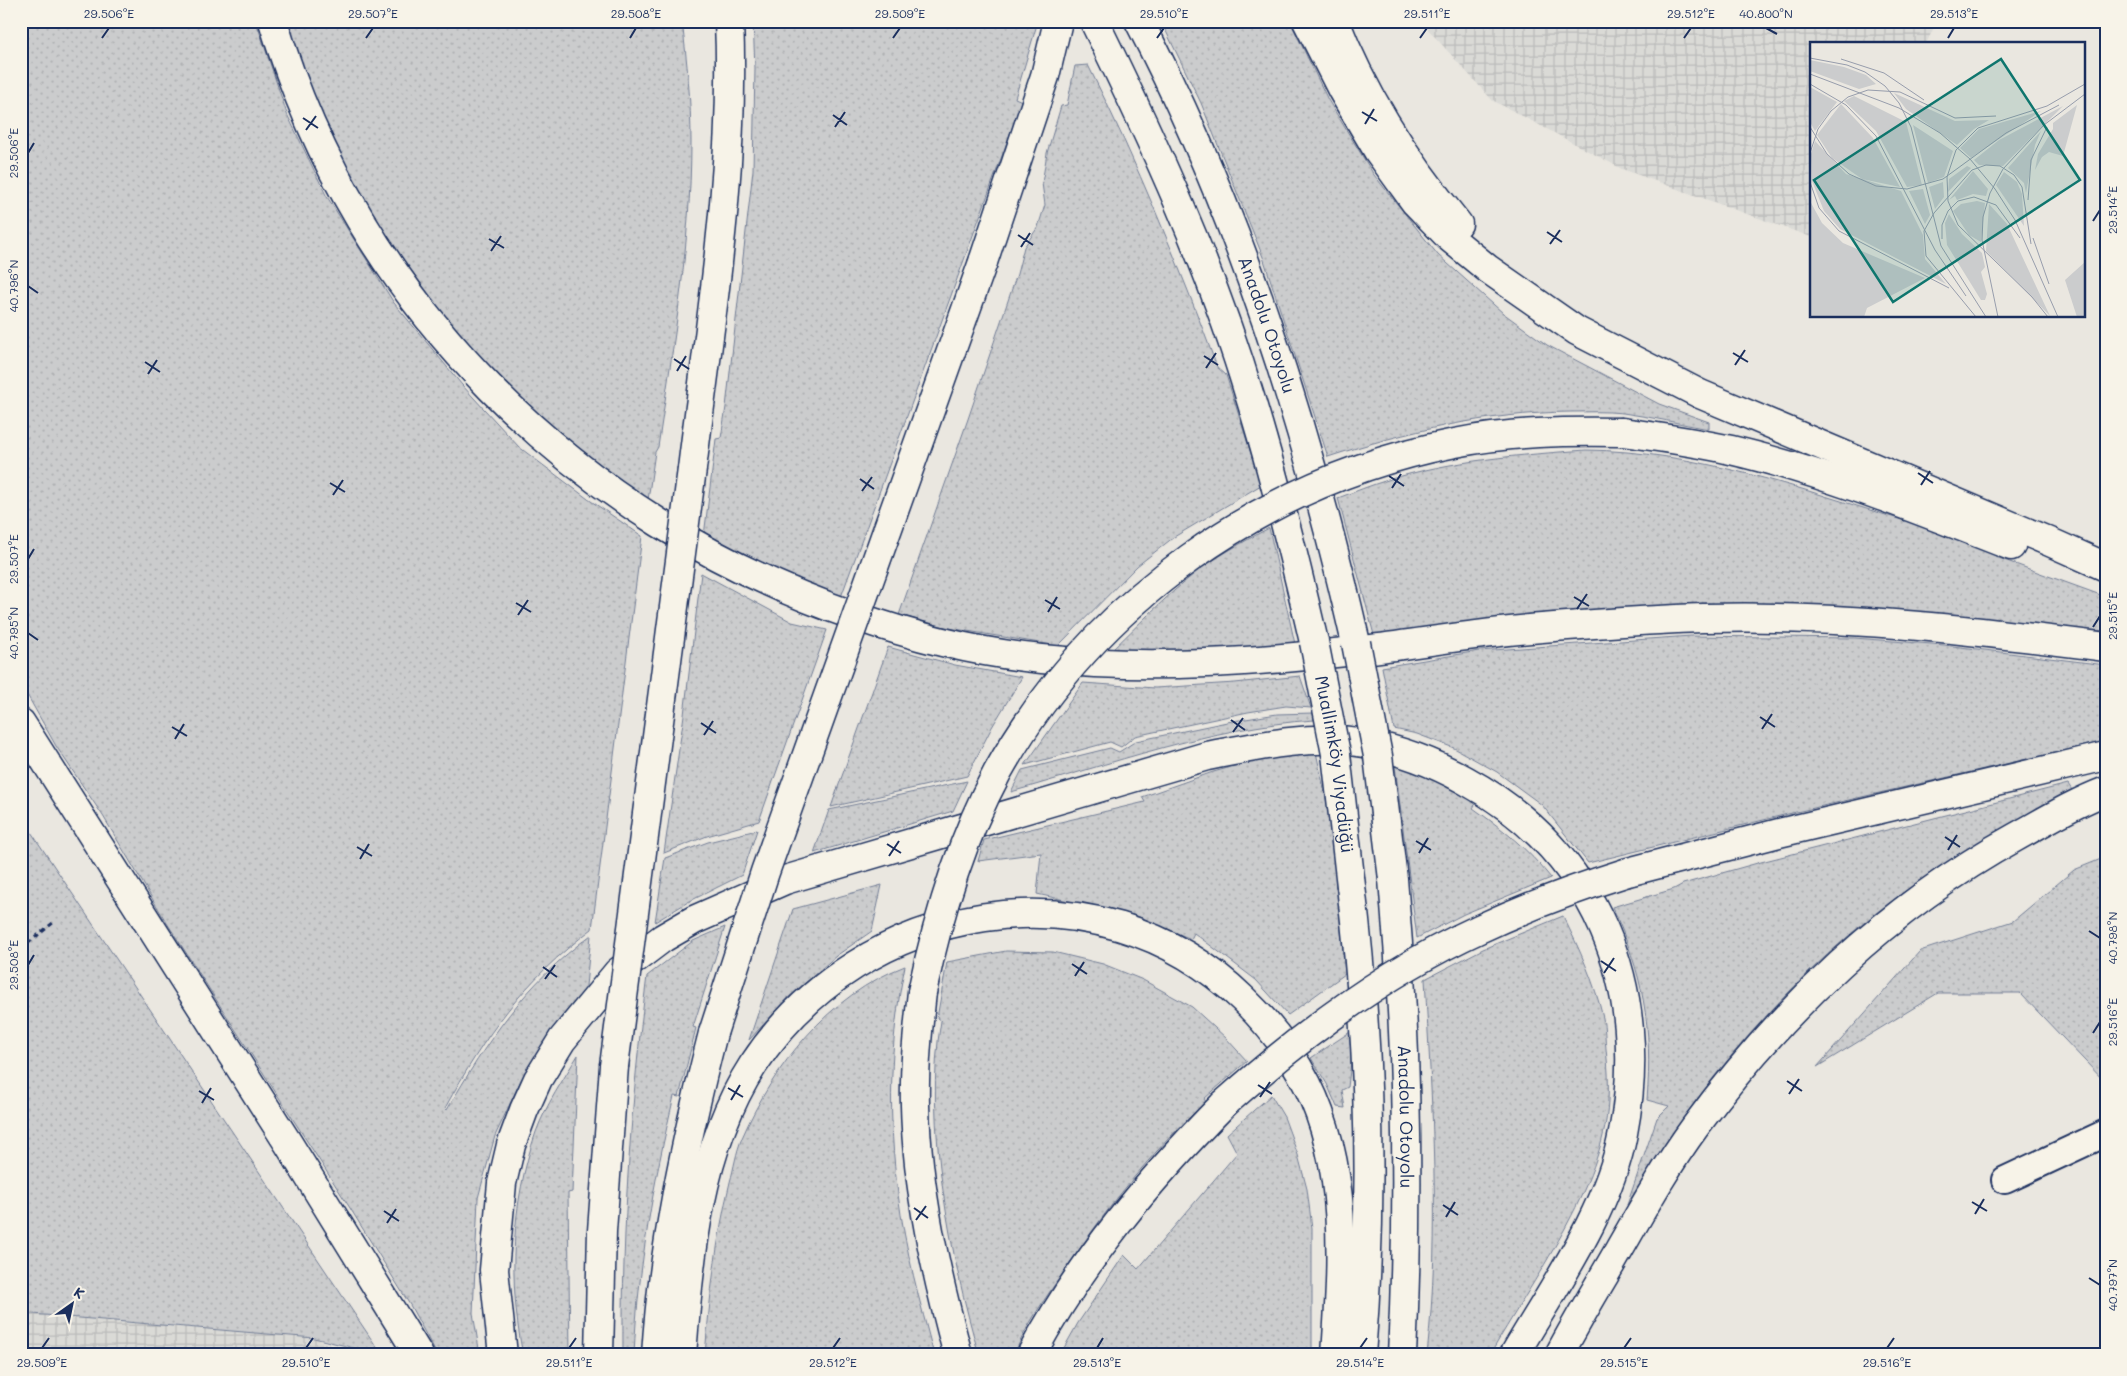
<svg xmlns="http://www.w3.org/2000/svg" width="2127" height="1376" viewBox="0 0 2127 1376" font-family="Mali,sans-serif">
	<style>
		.industrial { fill: url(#industrial-grid) }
		.grass { fill: url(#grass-dots); stroke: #737e96 }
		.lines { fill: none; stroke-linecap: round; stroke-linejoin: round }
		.tertiary-casing { stroke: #1b2f5e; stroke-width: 30 }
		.motorway-casing { stroke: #1b2f5e; stroke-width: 31 }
		.path { stroke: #1b2f5e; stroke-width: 3; stroke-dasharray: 5 4; stroke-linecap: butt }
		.tertiary { stroke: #f7f3e8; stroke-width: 26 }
		.motorway { stroke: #f7f3e8; stroke-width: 28 }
		.motorway-bridge-casing { stroke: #1b2f5e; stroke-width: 31; stroke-linecap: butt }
		.motorway-bridge { stroke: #f7f3e8; stroke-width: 28 }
		.ticks { fill: none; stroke: #1b2f5e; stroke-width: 2 }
		.labels { text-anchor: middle; stroke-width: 4; stroke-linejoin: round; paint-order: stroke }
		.street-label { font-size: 18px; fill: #1b2f5e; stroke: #f7f3e8 }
		.inset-road { fill: none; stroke: #979dac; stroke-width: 1 }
		.view { fill: #0f766e; fill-opacity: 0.15; stroke: #0f766e; stroke-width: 2.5 }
		.inset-edge { fill: none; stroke: #1b2f5e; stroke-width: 2.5 }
		.neatline { fill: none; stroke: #1b2f5e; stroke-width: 2 }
		.ticks-label { font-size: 12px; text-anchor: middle; fill: #1b2f5e }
	</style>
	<defs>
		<pattern id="industrial-grid" width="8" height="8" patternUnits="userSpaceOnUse" patternTransform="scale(1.25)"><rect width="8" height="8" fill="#dadad6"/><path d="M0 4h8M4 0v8" fill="none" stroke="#babbba"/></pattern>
		<pattern id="grass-dots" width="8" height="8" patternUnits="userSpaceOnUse" patternTransform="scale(1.25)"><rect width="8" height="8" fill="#cbcccd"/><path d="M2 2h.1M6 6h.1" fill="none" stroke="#aeb0b2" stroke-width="1.8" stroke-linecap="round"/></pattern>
	</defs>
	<rect width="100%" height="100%" fill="#eae7e0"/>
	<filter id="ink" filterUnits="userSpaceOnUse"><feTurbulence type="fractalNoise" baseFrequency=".02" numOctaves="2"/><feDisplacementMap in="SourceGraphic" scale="10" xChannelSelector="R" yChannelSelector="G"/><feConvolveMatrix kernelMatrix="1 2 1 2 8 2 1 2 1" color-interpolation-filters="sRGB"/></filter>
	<g filter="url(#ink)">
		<path class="industrial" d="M1425 21H1937L1926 44H1811V237L1622 169 1492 100 1426 27Z
			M21 1313 314 1338 352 1355H21Z"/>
		<path class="grass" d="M21 21H256L287 114 326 195 394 303 462 385 519 447 588 499 642 536 592 929C524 980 485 1035 445 1108L447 1110C488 1039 525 984 591 935L585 996 554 1029 521 1080 495 1136 478 1198 473 1313 480 1355H437L410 1305 350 1208 165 920 103 816 56 746 21 684Z
			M288 21H682C687 62 691 101 691 142 691 244 673 346 658 447L655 452 648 500C587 458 529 410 478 356 453 329 431 297 409 267 385 235 361 201 343 166 320 120 302 70 288 21Z
			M753 21H1038L1015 98 1022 101 841 597 759 564 704 536 716 439 721 438 726 407 753 170 755 68Z
			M1161 21H1290L1328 100 1374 175 1438 255 1503 313 1547 345 1659 404 1709 422V429C1681 424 1652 417 1623 413 1606 411 1587 412 1570 412 1487 413 1407 431 1328 457L1263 257 1201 103Z
			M1088 65C1137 163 1179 264 1217 367L1226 375 1261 485 1174 537 1137 566 1058 646 949 628 899 615 968 419 1017 274 1024 247 1038 227 1045 205 1042 183 1047 153 1061 106 1067 105 1075 66Z
			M1586 450C1696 451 1801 489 1905 521L1906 516 1997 551 1996 557 2106 597V631L1851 615 1708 603 1587 610 1374 635 1338 498C1354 492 1371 485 1388 480 1452 460 1520 455 1586 450Z
			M1269 528 1295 644 1237 649 1110 652C1137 626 1164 598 1194 574 1217 556 1243 542 1269 528Z
			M701 573 792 622 827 630 759 821 707 836 664 853 684 715Z
			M1691 636 1854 638 1944 645 2106 665V741L1792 813 1588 863 1542 805 1497 772 1454 748 1417 734 1394 729 1382 667 1479 651Z
			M888 647 955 665 1022 677 992 727 967 776 831 807Z
			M1300 676 1311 708 1286 706 1248 712 1135 736 1121 747 1110 742 1025 765 1083 683 1155 688 1235 683Z
			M1313 713 1314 720C1210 727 1111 764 1011 792L1022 770 1110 748 1119 752 1136 741 1227 722 1277 714Z
			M1316 752 1331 822 1345 974 1288 1015 1256 980 1194 933 1191 939 1137 916 1037 894 1041 853 978 861 984 840 1145 802 1142 797 1210 773 1270 756Z
			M1395 766 1435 777 1477 802 1473 808C1504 830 1527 848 1551 878L1464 914 1417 938Z
			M967 781 953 811 814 853 829 810Z
			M2068 784 2072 790C2008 824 1943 862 1885 906 1822 955 1764 1014 1714 1077 1682 1117 1654 1161 1627 1205L1657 1118 1669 1106 1647 1100C1653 1027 1643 973 1612 907L1674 889 1683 884 1761 862Z
			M21 817 382 1355 314 1338 21 1313Z
			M757 830 742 875 688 902 655 922 665 858 708 842Z
			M2106 857V1083L2020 993H1938L1817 1067 1920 951 2013 921 2074 870Z
			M882 885 872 931 836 956 790 996 749 1040 793 909Z
			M1563 916C1579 948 1595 983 1603 1018 1605 1028 1605 1039 1606 1049 1608 1066 1609 1084 1608 1102 1604 1185 1531 1282 1490 1355H1427C1441 1230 1432 1103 1425 979L1483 949Z
			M725 927 693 1027 696 1028 679 1097 674 1096C654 1181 638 1267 634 1355H623C622 1228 631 1101 647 976L693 941Z
			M1006 951 1053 952 1103 964 1143 980 1192 1007 1226 1038 1247 1061 1204 1099 1206 1102C1150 1153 1107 1208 1065 1270 1046 1297 1026 1325 1014 1355H979C951 1258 923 1121 941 1021L937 1018 947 962Z
			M905 966C889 1041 888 1119 898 1194 905 1249 920 1302 934 1355H705C710 1296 716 1239 730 1182 734 1168 736 1152 742 1138 773 1066 829 995 905 966Z
			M1350 1032 1351 1062 1348 1087 1342 1090 1345 1108 1337 1107 1327 1084 1311 1058Z
			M578 1055 572 1192 568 1193 570 1355H523C508 1281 511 1204 536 1132 546 1105 563 1080 578 1055Z
			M1271 1095 1284 1117 1298 1155 1307 1189 1312 1228V1355H1060L1078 1323 1124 1255 1138 1269 1237 1153 1227 1134Z"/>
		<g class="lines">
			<g class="tertiary-casing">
				<path id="tertiary" d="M2005 1180 2106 1133"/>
			</g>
			<g class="motorway-casing">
				<g id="motorway">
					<path d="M273 21C357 304 578 521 855 616 915 637 979 653 1042 659 1154 670 1260 662 1372 649 1429 642 1485 632 1542 628 1619 622 1698 616 1776 618 1887 620 1996 633 2106 647"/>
					<path d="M1094 21C1153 141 1212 269 1250 397 1275 478 1295 560 1314 642"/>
					<path id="s1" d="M1139 21C1241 216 1307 429 1356 643"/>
					<path d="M1307 21 1342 90 1378 151 1415 202 1450 238 1488 269 1577 331 1700 394 2050 542 2106 567"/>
					<path d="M1335 21C1364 96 1407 162 1458 224"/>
					<path d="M983 262 1045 76 1058 21"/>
					<path d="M1622 432C1659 437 1695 442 1731 450 1825 472 1921 511 2011 546"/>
					<path d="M692 469C710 321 736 171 729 21"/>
					<path d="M21 723 288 1143 419 1355"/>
					<path d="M1628 872 1779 833 2106 756"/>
					<path id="s2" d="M1393 879C1407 1037 1410 1195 1402 1355"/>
					<path d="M1351 886C1370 1042 1374 1198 1361 1355"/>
					<path d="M922 992C918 1029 914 1067 915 1105 917 1190 936 1273 958 1355"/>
					<path d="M503 1355 494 1270 502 1183 511 1145 524 1110 538 1079 562 1040 618 972 663 938 694 920 785 880 1207 756C1258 746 1312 734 1364 743 1400 750 1433 762 1465 780 1597 852 1651 988 1623 1133 1609 1210 1553 1288 1514 1355"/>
					<path d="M599 1355 602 1231 614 1066"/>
					<path d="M656 1355C663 1245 686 1139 713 1033"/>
					<path d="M682 1355C689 1259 699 1148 753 1065 861 900 1098 858 1243 999 1269 1024 1291 1052 1307 1084 1349 1168 1342 1264 1336 1355"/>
					<path d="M1031 1355C1082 1260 1149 1180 1224 1104"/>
					<path d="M1559 1355C1578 1319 1599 1285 1619 1250 1643 1208 1667 1165 1695 1127 1781 1010 1889 907 2016 837 2045 821 2074 803 2106 791"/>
				</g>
			</g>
			<path class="path" d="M21 949 54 922"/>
			<use href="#tertiary" class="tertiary"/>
			<use href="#motorway" class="motorway"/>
			<g class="motorway-bridge-casing">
				<g id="motorway-bridge">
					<path id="s3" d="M1314 642 1336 754 1351 886"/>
					<path d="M1356 643 1378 756 1393 879"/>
					<path d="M922 992C938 916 960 842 997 773 1092 602 1264 480 1455 443 1510 432 1566 431 1622 432"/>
					<path d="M713 1033 765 872 983 262"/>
					<path d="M614 1066 692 469"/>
					<path d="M1224 1104C1301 1035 1385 972 1479 929 1528 906 1577 888 1628 872"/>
				</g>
			</g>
			<use href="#motorway-bridge" class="motorway-bridge"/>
		</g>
	</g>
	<path class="ticks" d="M1766 28 1777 34M102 38 109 28M366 38 373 28M630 38 636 28M893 38 900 28M1157 38 1164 28M1420 38 1427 28M1684 38 1691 28M1948 38 1954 28M1362 112 1377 121M833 115 847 125M303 118 318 128M1365 124 1374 109M835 127 845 112M306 130 316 116M28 153 34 143M2093 221 2100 210M1547 232 1562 242M1018 235 1033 245M489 239 504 248M1550 244 1560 230M1021 247 1030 233M491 251 501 236M28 286 38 293M1733 353 1748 362M1204 356 1218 365M674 359 689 369M145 362 160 372M1735 365 1745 350M1206 368 1216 353M677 371 686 356M148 374 157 360M1918 473 1933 483M1389 476 1404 486M860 479 874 489M330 483 345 492M1921 485 1930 471M1392 488 1401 474M862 491 872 477M333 495 343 480M28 559 34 549M1574 597 1589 606M1045 600 1060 609M516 603 531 612M1577 609 1587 594M1048 612 1057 597M518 615 528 600M2093 627 2100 616M28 633 38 640M1760 717 1775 727M1231 720 1245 730M701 723 716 733M172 727 187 736M1762 729 1772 714M1233 732 1243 718M704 735 713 721M175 739 184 724M1945 837 1960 847M1416 841 1431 850M887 844 901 853M357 847 372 856M1948 850 1957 835M1419 853 1428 838M889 856 899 841M360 859 369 844M2089 931 2100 938M1601 961 1616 971M1072 964 1087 974M28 965 34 955M543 967 557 977M1604 973 1614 958M1075 976 1084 962M545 979 555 965M2093 1033 2100 1022M1787 1081 1802 1091M1258 1085 1272 1094M728 1088 743 1097M199 1091 214 1100M1789 1094 1799 1079M1260 1097 1270 1082M731 1100 740 1085M202 1103 211 1088M1972 1202 1987 1211M1443 1205 1458 1215M914 1208 928 1218M384 1211 399 1221M1975 1214 1984 1199M1446 1217 1455 1202M916 1220 926 1206M387 1223 396 1209M2089 1278 2100 1285M42 1348 49 1338M306 1348 313 1338M569 1348 576 1338M833 1348 840 1338M1097 1348 1103 1338M1360 1348 1367 1338M1624 1348 1631 1338M1887 1348 1894 1338"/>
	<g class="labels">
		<g class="street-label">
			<text dy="6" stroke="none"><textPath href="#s1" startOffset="330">Anadolu Otoyolu</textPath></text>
			<text dy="6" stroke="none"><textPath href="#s3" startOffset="124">Muallimköy Viyadüğü</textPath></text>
			<text dy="6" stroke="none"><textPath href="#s2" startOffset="238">Anadolu Otoyolu</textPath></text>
		</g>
	</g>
	<g transform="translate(1810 42)">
		<rect width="275" height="275" fill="#eae7e0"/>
		<path d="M0 18 34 25 56 33 66 42 49 47 0 29ZM0 45 27 60 5 89 0 80ZM84 51 145 79 179 78 164 87 147 103 96 67ZM44 54 96 80 112 143 97 145 66 89 34 59ZM31 62 63 96 90 145 52 137 22 116 7 93ZM267 63 253 114 239 110 232 115 225 128 228 112 243 87V81ZM253 64 193 124 169 123 164 118 189 98ZM231 69 161 116 150 106 169 87ZM103 83 143 109 134 135 118 141ZM231 89 225 103 216 151 214 141 198 126ZM5 99 36 132 91 149 113 193 115 217 136 242 30 187 14 169 2 139 1 112ZM157 124 161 126 138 150 139 137ZM163 129 178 147 176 154 163 152 147 158 145 154 139 158ZM194 130 207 140 212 152 214 184 186 143ZM133 140 134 155 125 167 119 145ZM113 147 120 173 115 182 99 149ZM0 159 12 181 33 201 115 236 57 266 54 275H0ZM167 159 175 161 171 200 159 193 143 169 151 162ZM179 162 197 182 240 274 176 209ZM139 172 152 192 172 211 175 225 171 230 177 252 175 258H171L137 203 135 181Z" fill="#cbcccd"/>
		<path d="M275 220V275H267L255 238Z" fill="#cbcccd"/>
		<path class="inset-road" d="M0 16 37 23 55 30 75 44 89 61 101 85 131 204 176 275M31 17 74 31 114 58M0 32 89 66 130 91 160 117 185 147 205 178 248 275M0 42 36 63 66 94 125 208 156 254M0 85 17 112 39 132 66 144 97 147 133 137 196 91 249 63M0 111 8 87 21 69 38 55 58 48 90 50 145 76 186 74M0 140 9 166 29 189 139 246M218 158 221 118 237 85M223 196 239 242M132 197V183L138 169 148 159 164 155 186 163 210 196M166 275 116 214 114 189 124 171 162 128 176 123 190 124 204 133 212 145 221 202M188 275 172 198 173 175 180 151 193 127 234 83 275 52M238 275 222 255 148 183 138 159 137 135 146 108 168 86 237 64 275 42"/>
		<path class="view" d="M191 17 270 138 83 260 4 138Z"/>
		<rect width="275" height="275" class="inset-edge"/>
	</g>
	<rect width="2127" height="1376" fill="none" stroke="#f7f3e8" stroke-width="55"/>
	<g transform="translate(72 1304) rotate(33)" stroke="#f7f3e8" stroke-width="4" paint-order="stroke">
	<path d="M0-4L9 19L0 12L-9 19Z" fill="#1b2f5e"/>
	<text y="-8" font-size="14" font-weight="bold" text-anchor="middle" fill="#1b2f5e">K</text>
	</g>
	<rect x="28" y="28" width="2072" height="1320" class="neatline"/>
	<g class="ticks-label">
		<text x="109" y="18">29.506°E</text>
		<text x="373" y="18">29.507°E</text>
		<text x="636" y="18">29.508°E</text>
		<text x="900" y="18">29.509°E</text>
		<text x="1164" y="18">29.510°E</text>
		<text x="1427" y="18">29.511°E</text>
		<text x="1691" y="18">29.512°E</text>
		<text x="1766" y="18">40.800°N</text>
		<text x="1954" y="18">29.513°E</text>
		<text transform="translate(14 153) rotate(-90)" y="4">29.506°E</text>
		<text transform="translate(2113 210) rotate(-90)" y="4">29.514°E</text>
		<text transform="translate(14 286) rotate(-90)" y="4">40.796°N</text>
		<text transform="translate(14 559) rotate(-90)" y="4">29.507°E</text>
		<text transform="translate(2113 616) rotate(-90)" y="4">29.515°E</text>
		<text transform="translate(14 633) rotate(-90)" y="4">40.795°N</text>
		<text transform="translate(2113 938) rotate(-90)" y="4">40.798°N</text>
		<text transform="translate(14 965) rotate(-90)" y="4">29.508°E</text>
		<text transform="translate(2113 1022) rotate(-90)" y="4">29.516°E</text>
		<text transform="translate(2113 1285) rotate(-90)" y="4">40.797°N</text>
		<text x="42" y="1367">29.509°E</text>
		<text x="306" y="1367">29.510°E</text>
		<text x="569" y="1367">29.511°E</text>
		<text x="833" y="1367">29.512°E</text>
		<text x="1097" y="1367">29.513°E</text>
		<text x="1360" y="1367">29.514°E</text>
		<text x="1624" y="1367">29.515°E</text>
		<text x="1887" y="1367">29.516°E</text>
	</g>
</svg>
